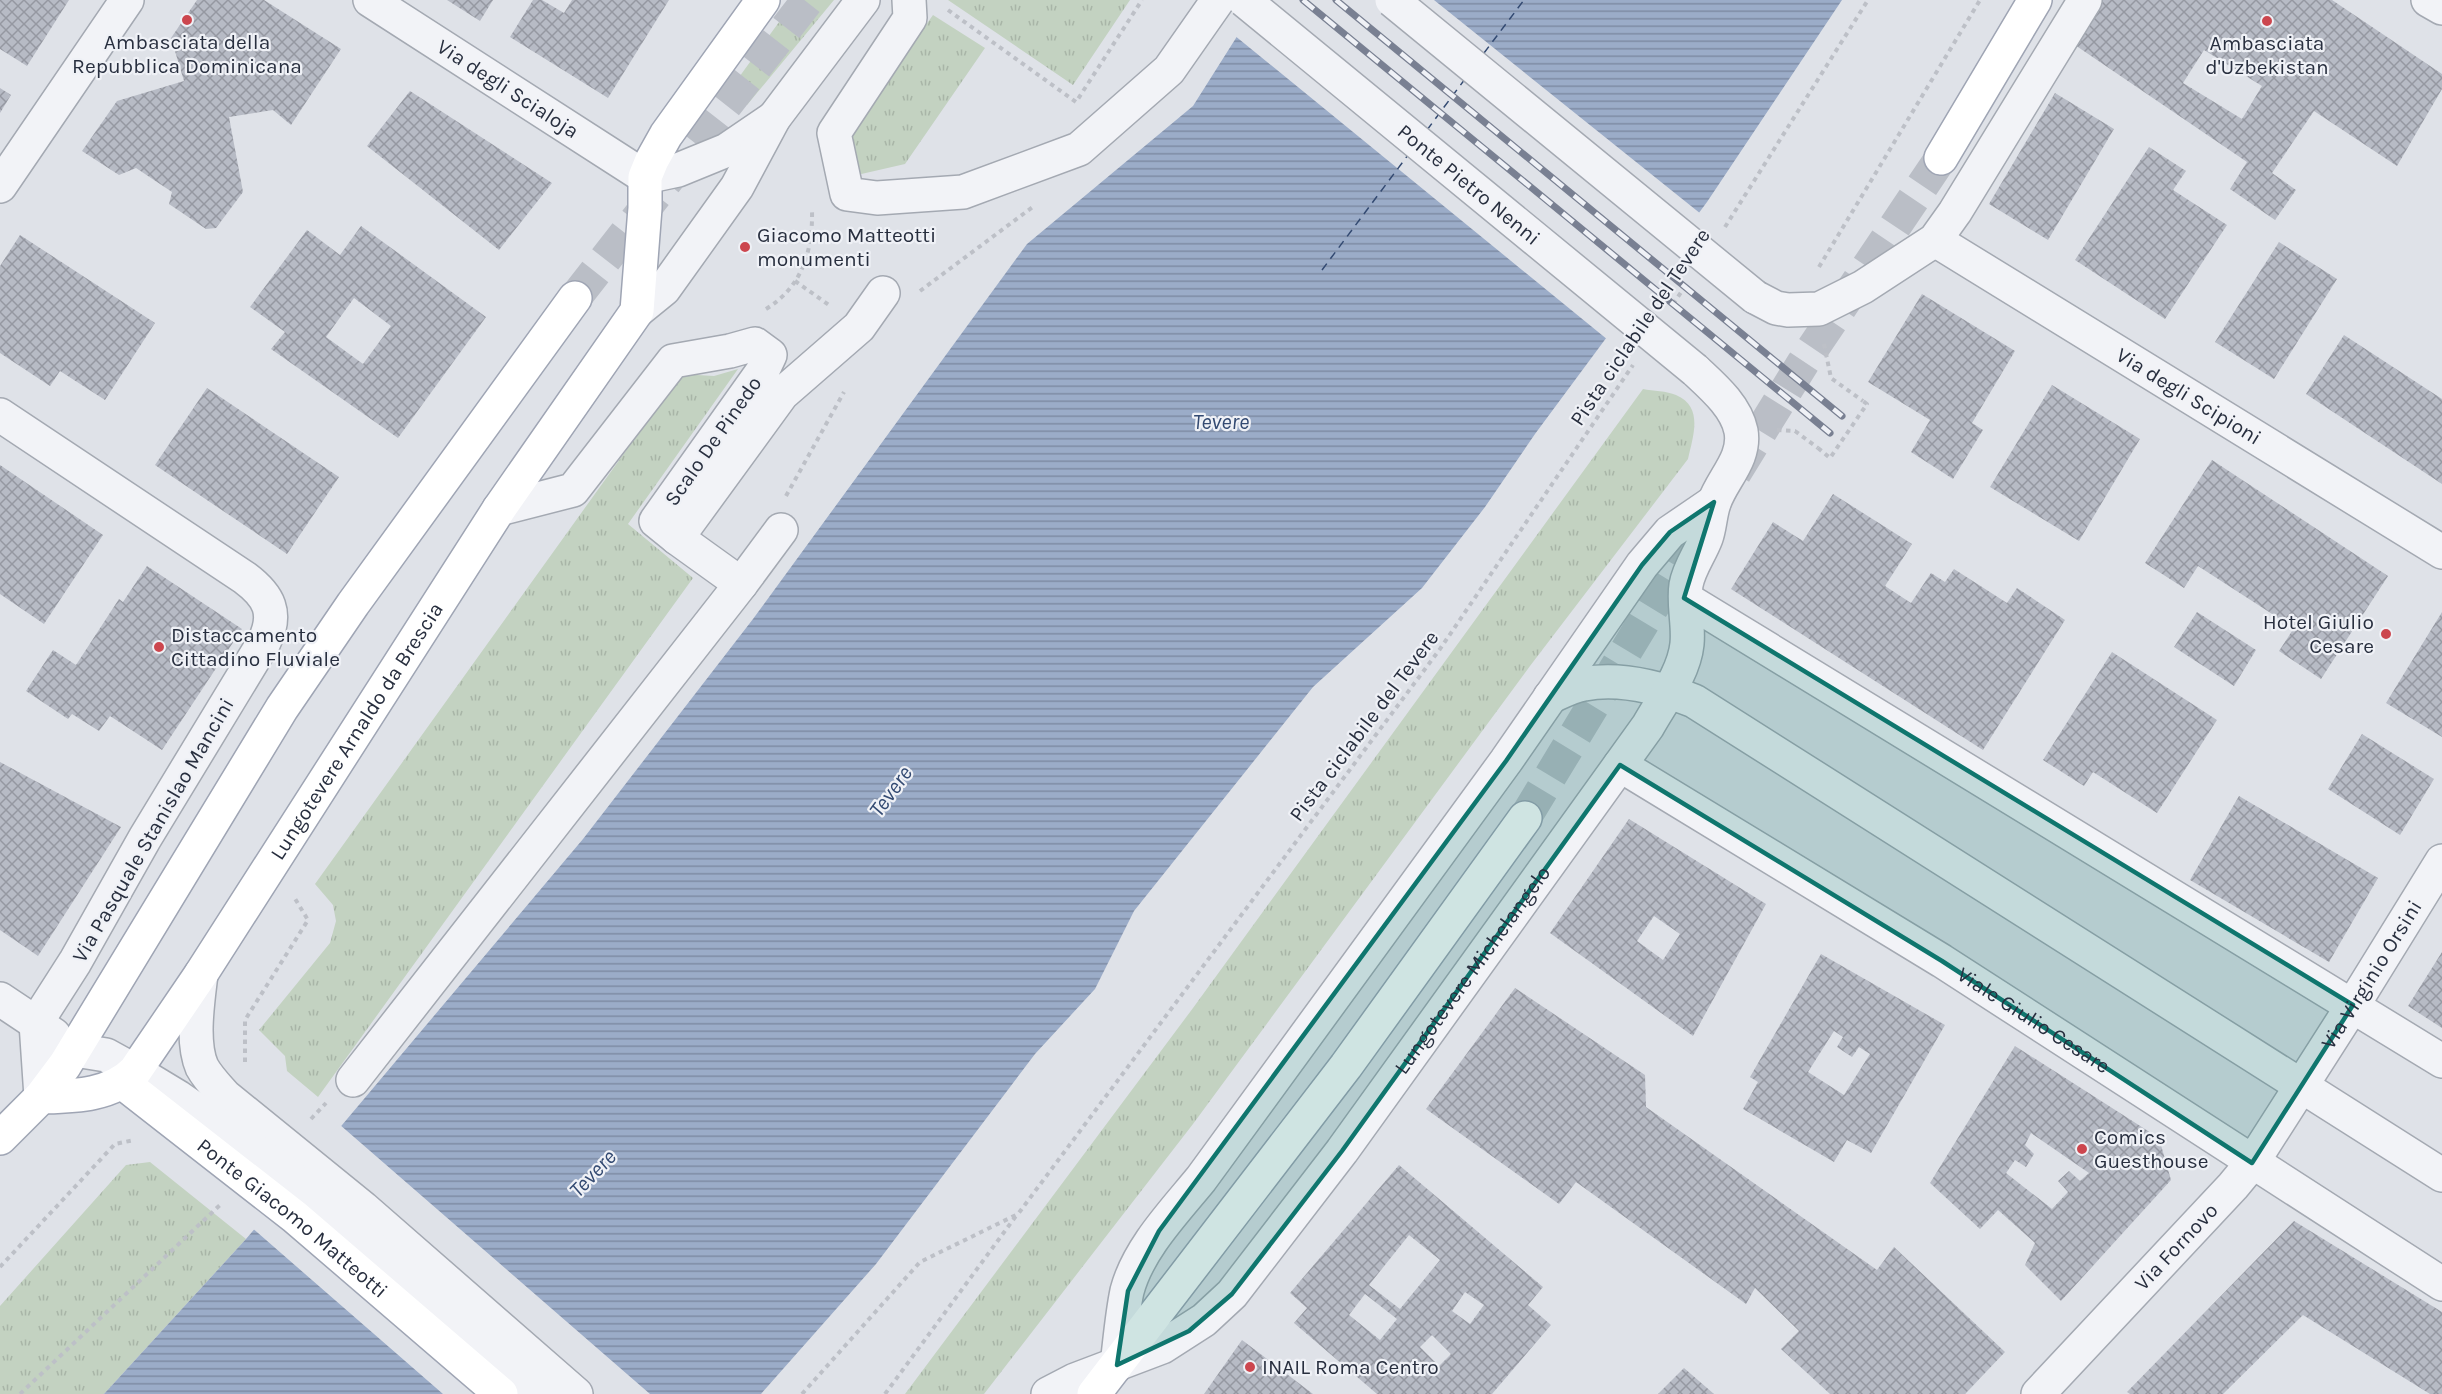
<svg xmlns="http://www.w3.org/2000/svg" width="2442" height="1394" viewBox="0 0 2442 1394" font-family="Karla,sans-serif">
	<style>
		.grass { fill: url(#grass-tufts) }
		.water { fill: url(#water-rules) }
		.pier { fill: #dfe2e8 }
		.lines { fill: none; stroke-linecap: round; stroke-linejoin: round }
		.ferry { stroke: #334a72; stroke-width: 1.5; stroke-dasharray: 8 6; stroke-linecap: butt }
		.building { fill: url(#building-cross-hatch); fill-rule: evenodd }
		.major-tunnel { stroke: #babec6; stroke-width: 33; stroke-dasharray: 33 16; stroke-linecap: butt }
		.minor-casing { stroke: #a4a9b2; stroke-width: 36 }
		.major-casing { stroke: #9fa5b4; stroke-width: 36 }
		.path { stroke: #bdc0c7; stroke-width: 4; stroke-dasharray: 4.5 4.5; stroke-linecap: butt }
		.minor { stroke: #f2f3f7; stroke-width: 33 }
		.major { stroke: #fff; stroke-width: 33 }
		.rail-casing { stroke: #798092; stroke-width: 7 }
		.rail { stroke: #eff1f6; stroke-width: 4.5; stroke-dasharray: 14; stroke-linecap: butt }
		.minor-bridge-casing { stroke: #a4a9b2; stroke-width: 36; stroke-linecap: butt }
		.path-bridge { stroke: #bdc0c7; stroke-width: 4; stroke-dasharray: 4.5 4.5; stroke-linecap: butt }
		.minor-bridge { stroke: #f2f3f7; stroke-width: 33 }
		.marked { fill: #0f766e; fill-opacity: 0.2; stroke: #0f766e; stroke-width: 4.5; stroke-linejoin: round }
		.poi-dot { fill: #cc464e; stroke: #eff1f6; stroke-width: 2 }
		.labels { text-anchor: middle; stroke-width: 4.5; stroke-linejoin: round; paint-order: stroke }
		.poi-label { font-size: 21px; fill: #282f3f; stroke: #eff1f6; text-anchor: start }
		.street-label { font-size: 21px; fill: #282f3f; stroke: #eff1f6 }
		.water-label { font-size: 22px; font-style: italic; fill: #334a72; stroke: #eff1f6 }
	</style>
	<defs>
		<pattern id="grass-tufts" width="24" height="20" patternUnits="userSpaceOnUse" patternTransform="scale(1.5)"><rect width="24" height="20" fill="#c3d2c1"/><path d="M3 7l-1-3M5 7V3M7 7l1-3M15 17l-1-3M17 17v-4M19 17l1-3" fill="none" stroke="#a8b5a7"/></pattern>
		<pattern id="water-rules" width="6" height="5" patternUnits="userSpaceOnUse" patternTransform="scale(1.5)"><rect width="6" height="5" fill="#9bacc8"/><path d="M0 2.5h6" fill="none" stroke="#7e8ca4"/></pattern>
		<pattern id="building-cross-hatch" width="8" height="8" patternUnits="userSpaceOnUse" patternTransform="scale(1.5)"><rect width="8" height="8" fill="#b7bbc5"/><path d="M0 0l8 8M0 8l8-8" fill="none" stroke="#9598a1"/></pattern>
	</defs>
	<rect width="100%" height="100%" fill="#dfe2e8"/>
	<path class="grass" d="M795 0H834L747 105 729 91Z
		M948 0H1130L1073 85Z
		M933 15 985 48 905 164 857 175 847 135Z
		M738 369 628 524 693 578 318 1097 287 1071 285 1056 259 1030 330 943 336 921 333 905 315 884 681 374 714 376Z
		M1643 389C1653 391 1667 391 1676 395 1704 407 1693 436 1688 459L1530 666 1193 1124 984 1394H905L1193 1008Z
		M150 1162 246 1239 104 1394H0V1306L126 1165Z"/>
	<path class="water" d="M1260 0H1842L1707 202 1535 434 1485 507 1422 588 1313 687 1134 911 1095 989 1035 1054 876 1264 761 1394H104L246 1239 583 839 753 619 1027 244 1193 106Z"/>
	<path class="pier" d="M1257 0H1434L1701 214 1608 340 1234 35Z
		M339 1124 650 1394H443L251 1227Z"/>
	<g class="lines">
		<path class="ferry" d="M1484 53 1524 0
			M1427 130 1465 79
			M1322 270 1408 155"/>
	</g>
	<path class="building" d="M0 0H69L27 66 0 49Z
		M197 0H264L341 49 291 125 273 110 229 117 243 192 216 228 206 229 169 204 172 192 136 168 119 175 82 151 117 101 184 81 171 38Z
		M447 0H493L480 21Z
		M533 0H542L564 13 572 0H669L608 98 510 37Z
		M2098 0H2332L2442 74V89L2397 166 2314 111 2272 173 2296 190 2275 220 2230 189 2247 162 2072 43ZM2204 50 2262 86 2242 119 2183 83Z
		M0 88 11 95 0 113Z
		M410 91 552 183 499 250 367 146Z
		M2055 93 2114 129 2048 240 1989 204Z
		M2149 147 2186 171 2173 190 2227 225 2165 319 2075 260Z
		M361 226 486 317 398 438 271 349 285 332 250 307 307 230 340 255ZM354 298 391 326 363 364 326 337Z
		M20 235 155 323 105 400 60 371 50 386 0 353V266Z
		M2279 242 2337 279 2274 379 2215 342Z
		M1922 294 2015 351 1972 423 1983 430 1953 479 1911 452 1930 420 1868 382Z
		M2344 335 2442 399V484L2306 394Z
		M2052 385 2140 439 2079 541 1990 487Z
		M207 388 339 477 287 554 155 465Z
		M2212 460 2388 576 2321 679 2279 651 2294 628 2198 566 2184 588 2145 563Z
		M0 465 103 535 44 624 0 594Z
		M1833 494 1912 544 1885 586 1911 603 1931 573 1945 582 1954 569 2007 603 2017 588 2065 620 1983 750 1731 589 1773 522 1803 541Z
		M147 566 242 629 162 750 110 716 99 731 72 714 68 719 26 691 53 650 76 665 119 599 123 602Z
		M2197 612 2256 650 2234 686 2174 647Z
		M2442 612V737L2386 703Z
		M2112 652 2217 720 2157 813 2093 772 2084 786 2043 760Z
		M2362 734 2434 779 2400 835 2328 789Z
		M0 762 121 827 38 956 0 930Z
		M2239 796 2378 878 2329 962 2190 880Z
		M1629 819 1766 904 1693 1036 1550 933ZM1654 916 1680 934 1663 960 1637 941Z
		M2442 952V1028L2408 1006Z
		M1821 954 1945 1025 1871 1153 1847 1140 1834 1162 1743 1109 1758 1082 1750 1077ZM1834 1031 1843 1037 1837 1047 1852 1057 1859 1047 1870 1054 1844 1095 1808 1072Z
		M1515 988 1645 1075 1646 1107 1877 1270 1894 1247 2005 1352 1965 1394H1830L1781 1349 1799 1331 1755 1288 1746 1304 1576 1182 1559 1204 1426 1109Z
		M2015 1046 2159 1138 2171 1180 2061 1301 2025 1265 2035 1243 1998 1210 1980 1229 1930 1183ZM2031 1133 2089 1173 2080 1181 2069 1171 2058 1181 2068 1192 2052 1209 2006 1173 2015 1160 2026 1167 2034 1154 2025 1145Z
		M1399 1165 1543 1287 1528 1305 1551 1325 1492 1394H1377L1294 1323 1307 1308 1290 1293ZM1409 1235 1440 1260 1400 1309 1369 1285ZM1465 1292 1484 1305 1470 1324 1452 1311ZM1365 1294 1397 1319 1380 1340 1349 1315ZM1432 1335 1451 1354 1439 1366 1420 1347Z
		M2294 1221 2442 1312V1394H2430L2303 1315 2223 1394H2130L2127 1392Z
		M1242 1340 1313 1394H1204Z
		M1684 1368 1714 1394H1658Z"/>
	<g class="lines">
		<path class="major-tunnel" d="M575 298 808 0
			M1735 473 1803 363 1941 158
			M1525 818 1695 537"/>
		<g class="minor-casing">
			<g id="minor">
				<path id="s1" d="M370 0 645 177 678 170 727 150 774 118"/>
				<path d="M909 0 910 18 834 133 847 194 877 198 963 192 1079 149 1169 70 1218 0"/>
				<path d="M2428 0 2442 8"/>
				<path d="M0 186 127 0"/>
				<path id="s2" d="M1935 240 2442 552"/>
				<path d="M1755 297 1776 308 1788 310 1819 309 1863 287 1935 240 1955 212 2085 0"/>
				<path d="M637 311 664 289 737 187 774 118 863 0"/>
				<path d="M0 415 245 578C269 596 278 613 264 642L145 838 75 962 36 1023 41 1097"/>
				<path d="M499 509 573 490 673 361 730 351 755 344 770 355 762 372 656 521 677 538 782 394 859 327 883 293"/>
				<path d="M741 584 781 530"/>
				<path d="M1686 599 2442 1061"/>
				<path d="M1550 697C1561 692 1572 686 1584 684 1620 677 1661 688 1694 701L2442 1175"/>
				<path id="s3" d="M1620 765 1942 961 2442 1284"/>
				<path d="M201 974C198 1000 191 1042 202 1067 208 1078 217 1087 225 1096L363 1208 576 1394"/>
				<path d="M0 999 54 1035"/>
				<path d="M75 1050 106 1055 135 1071 178 1097 284 1171 539 1394"/>
				<path d="M353 1080 741 584 677 538"/>
				<path d="M1117 1365C1120 1341 1122 1315 1127 1291 1138 1249 1174 1212 1201 1179L1506 761 1642 565 1670 532 1714 502"/>
				<path id="s4" d="M1048 1394 1075 1380 1162 1347 1204 1320 1232 1294 1342 1151 1648 726C1662 701 1684 673 1687 644 1689 624 1683 604 1686 585 1689 568 1700 554 1706 538 1710 527 1710 514 1714 503 1722 479 1746 459 1741 431 1736 406 1712 386 1695 370"/>
				<path id="s5" d="M2038 1394 2233 1186 2252 1163 2353 1005 2442 861"/>
			</g>
		</g>
		<g class="major-casing">
			<g id="major">
				<path d="M1941 158 2035 0"/>
				<path id="s6" d="M122 1082 295 1217 501 1394"/>
				<path id="s7" d="M41 1097C73 1096 111 1096 135 1071L201 974 499 509 637 311 645 208V177L652 160 666 135 763 0"/>
				<path d="M0 1138 41 1097 65 1065 282 708 353 604 575 298"/>
				<path d="M1094 1394 1346 1066 1525 818"/>
			</g>
		</g>
		<path class="path" d="M948 10 1076 102 1142 0
			M1725 227 1868 0
			M1819 267 1980 0
			M795 281 829 305
			M920 291 1034 206
			M1673 304 1684 288
			M766 309C802 287 813 251 812 210
			M1824 344 1831 378 1863 401
			M1777 430 1795 431 1818 448
			M786 496 844 392
			M245 1062V1020L308 920 294 897
			M311 1119 326 1103
			M0 1267 115 1144 134 1140
			M20 1394 220 1205
			M802 1394 920 1262 1018 1214 1440 649 1633 365
			M885 1394 1016 1216"/>
		<use href="#minor" class="minor"/>
		<use href="#major" class="major"/>
		<g class="rail-casing">
			<path id="rail" d="M1303 0 1830 433
				M1336 0 1842 416"/>
		</g>
		<use href="#rail" class="rail"/>
		<g class="minor-bridge-casing">
			<g id="minor-bridge">
				<path id="s8" d="M1244 0 1695 370"/>
				<path d="M1392 0 1755 297"/>
			</g>
		</g>
		<path class="path-bridge" d="M1818 448 1830 458 1867 404 1863 401"/>
		<use href="#minor-bridge" class="minor-bridge"/>
	</g>
	<path class="marked" d="M1714 502 1684 598 2353 1005 2252 1163 1942 961 1620 765 1342 1151 1232 1294 1189 1331 1117 1365 1128 1291 1159 1231 1506 761 1642 565 1670 532Z"/>
	<g class="poi-dot">
		<circle cx="187" cy="20" r="6"/>
		<circle cx="2267" cy="21" r="6"/>
		<circle cx="745" cy="247" r="6"/>
		<circle cx="2386" cy="634" r="6"/>
		<circle cx="159" cy="647" r="6"/>
		<circle cx="2082" cy="1149" r="6"/>
		<circle cx="1250" cy="1367" r="6"/>
	</g>
	<g class="labels">
		<g class="poi-label">
			<text x="187" y="49" text-anchor="middle">Ambasciata della<tspan x="187" dy="24">Repubblica Dominicana</tspan></text>
			<text x="2267" y="50" text-anchor="middle">Ambasciata<tspan x="2267" dy="24">d'Uzbekistan</tspan></text>
			<text x="757" y="242">Giacomo Matteotti<tspan x="757" dy="24">monumenti</tspan></text>
			<text x="2374" y="629" text-anchor="end">Hotel Giulio<tspan x="2374" dy="24">Cesare</tspan></text>
			<text x="171" y="642">Distaccamento<tspan x="171" dy="24">Cittadino Fluviale</tspan></text>
			<text x="2094" y="1144">Comics<tspan x="2094" dy="24">Guesthouse</tspan></text>
			<text x="1262" y="1374">INAIL Roma Centro</text>
		</g>
		<g class="street-label">
			<text dy="7" stroke="none"><textPath href="#s1" startOffset="164">Via degli Scialoja</textPath></text>
			<text dy="7" stroke="none"><textPath href="#s8" startOffset="291">Ponte Pietro Nenni</textPath></text>
			<text transform="translate(1640 327) rotate(-56)" y="7">Pista ciclabile del Tevere</text>
			<text dy="7" stroke="none"><textPath href="#s2" startOffset="298">Via degli Scipioni</textPath></text>
			<text transform="translate(713 441) rotate(-55)" y="7">Scalo De Pinedo</text>
			<text transform="translate(1364 726) rotate(-53)" y="7">Pista ciclabile del Tevere</text>
			<text dy="7" stroke="none"><textPath href="#s7" startOffset="506">Lungotevere Arnaldo da Brescia</textPath></text>
			<text transform="translate(153 830) rotate(-60)" y="7">Via Pasquale Stanislao Mancini</text>
			<text dy="7" stroke="none"><textPath href="#s4" startOffset="615">Lungotevere Michelangelo</textPath></text>
			<text dy="7" stroke="none"><textPath href="#s5" startOffset="538">Via Virginio Orsini</textPath></text>
			<text dy="7" stroke="none"><textPath href="#s3" startOffset="486">Viale Giulio Cesare</textPath></text>
			<text dy="7" stroke="none"><textPath href="#s6" startOffset="218">Ponte Giacomo Matteotti</textPath></text>
			<text dy="7" stroke="none"><textPath href="#s5" startOffset="202">Via Fornovo</textPath></text>
		</g>
		<g class="water-label">
			<text x="1221" y="429">Tevere</text>
			<text transform="translate(890 791) rotate(-54)" y="8">Tevere</text>
			<text transform="translate(592 1173) rotate(-46)" y="8">Tevere</text>
		</g>
	</g>
</svg>
